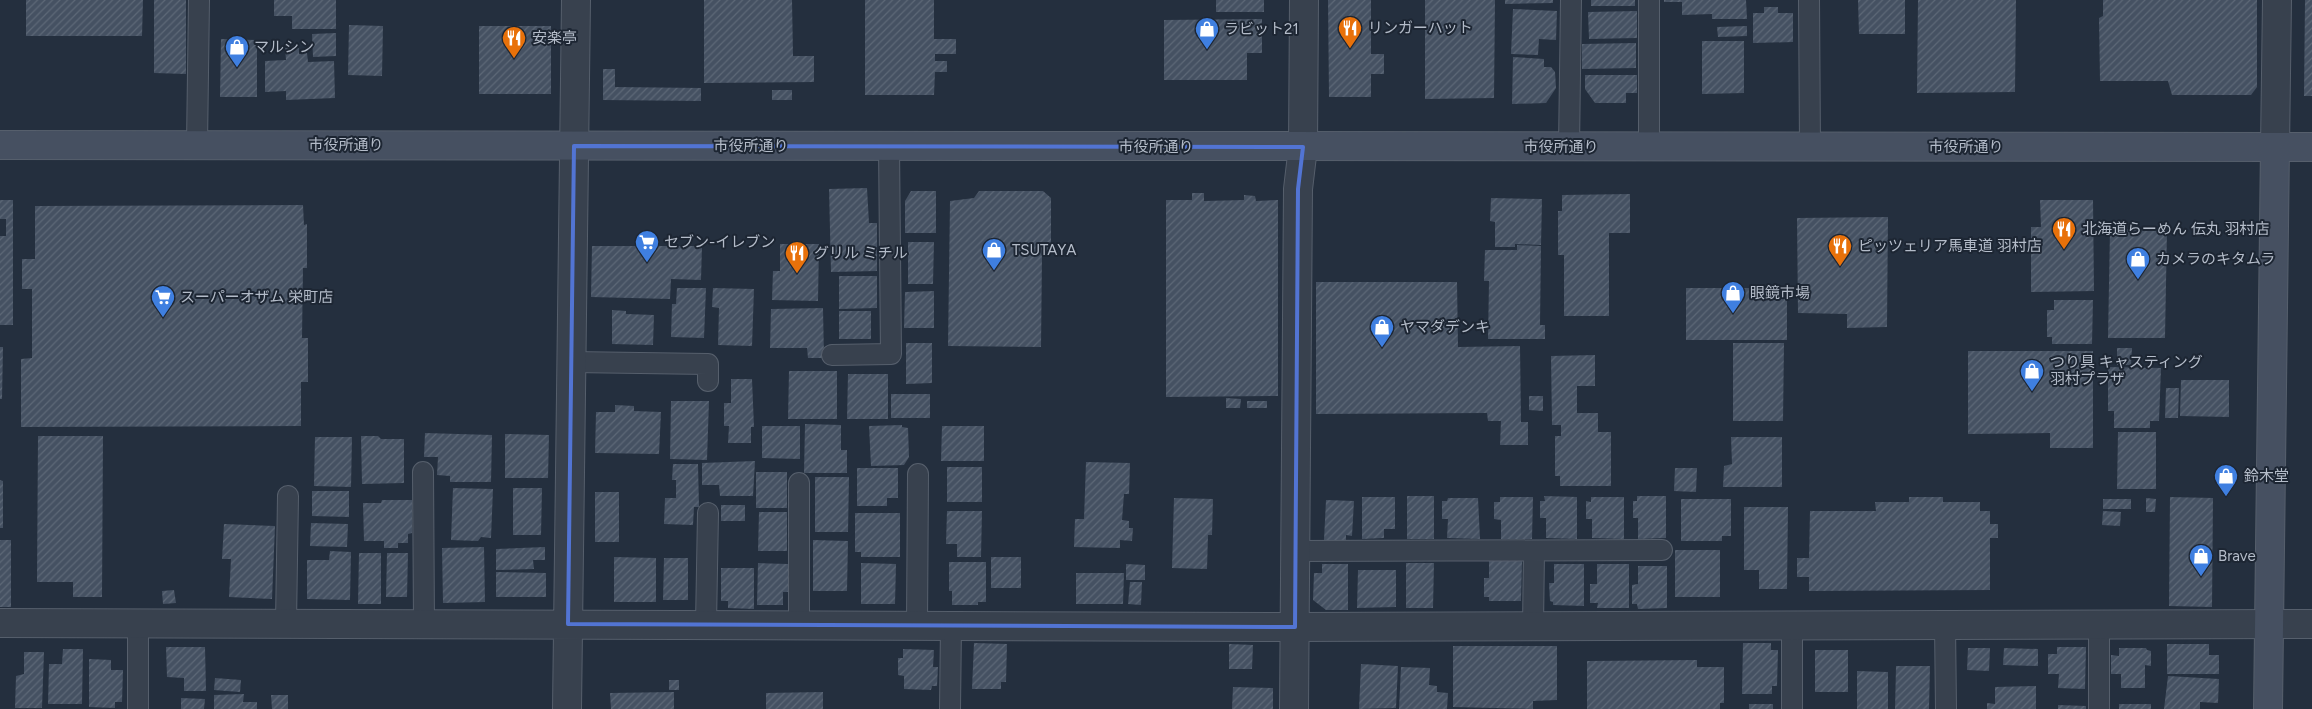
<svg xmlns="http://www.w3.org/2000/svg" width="2312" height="709" viewBox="0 0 2312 709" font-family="Figtree,'Noto Sans JP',sans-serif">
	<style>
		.building { fill: url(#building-hatch) }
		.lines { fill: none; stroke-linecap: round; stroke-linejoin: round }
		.lane-casing { stroke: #565f6c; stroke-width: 22 }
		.street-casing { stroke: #565f6c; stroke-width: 30 }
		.secondary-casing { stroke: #565f6c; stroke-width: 30 }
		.lane { stroke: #38414e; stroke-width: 20 }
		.street { stroke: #38414e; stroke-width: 28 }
		.secondary { stroke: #465061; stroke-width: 28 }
		.marked { fill: none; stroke: #5274d3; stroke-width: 4; stroke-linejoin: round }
		.labels { text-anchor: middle; stroke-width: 4; stroke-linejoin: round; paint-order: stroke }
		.poi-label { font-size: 15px; fill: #b4bcc9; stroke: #1d2633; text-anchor: start }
		.street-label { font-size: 15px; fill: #b4bcc9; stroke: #1d2633 }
	</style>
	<defs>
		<pattern id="building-hatch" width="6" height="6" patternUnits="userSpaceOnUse" patternTransform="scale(1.25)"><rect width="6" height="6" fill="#455162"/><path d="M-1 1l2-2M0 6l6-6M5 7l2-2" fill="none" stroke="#5d6877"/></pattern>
	</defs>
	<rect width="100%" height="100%" fill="#242f3e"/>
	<path class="building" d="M26 0H143L142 36H26Z
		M154 0H186V74L154 73Z
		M274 0H336V29H292V16H274Z
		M704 0H792L793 56H814V82L704 83Z
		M865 0H934V39H956V54H935V61H947V72H935L934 95H865Z
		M1216 0H1264V12H1216Z
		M1328 0H1371V54H1384V74H1371V97H1329Z
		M1425 0H1495L1494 98 1425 99Z
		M1505 0H1553V3L1505 4Z
		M1591 0H1635V6H1591Z
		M1664 0H1746L1747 19H1712V14L1682 15V2H1664Z
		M1858 0H1905V34H1859Z
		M1918 0H2016L2015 92 1917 93Z
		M2103 0H2257V87L2251 95H2172L2168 81H2100L2099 18 2103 16Z
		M2305 0H2312V96H2304Z
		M1764 7H1778V13H1793V42L1753 43V13H1764Z
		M1513 9 1557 11 1556 40 1539 39 1538 55 1511 54Z
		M1637 11V38L1589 39 1588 12Z
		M1262 19V53H1247V80H1164V20Z
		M349 25 383 26 382 76 348 75Z
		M479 26H551V94H479Z
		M1747 26V36L1718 37 1717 27Z
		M336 33V56L313 57 312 34Z
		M221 39 257 40V97H220Z
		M1702 41H1744V93L1702 94Z
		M1636 43V68L1582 69V44Z
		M285 48H299V54L307 53 308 62 334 61 335 98 286 100V91L265 92V61L286 60Z
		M1513 57 1544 59V67H1551L1555 72 1556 88 1546 103 1512 104Z
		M603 69H615V87L701 88V101L603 100Z
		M1585 75H1637V93H1626V103H1595L1585 89Z
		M772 90H792V100H772Z
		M867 188 869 223H877V271L831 272 829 189Z
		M911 191H936V233H905V201Z
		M979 191H1043L1051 198V248L1042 254 1041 347 948 346 950 201 974 198Z
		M1192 193H1204V201L1244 200V195L1255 196 1256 201 1278 200V396L1166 397V200H1192Z
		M1630 194V233H1609V316H1564V255H1558V211H1562V195Z
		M1491 198 1542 199 1541 245 1515 244V247H1495V222L1490 221Z
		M0 200H13V325H0V236H6V219H0Z
		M2040 200H2093L2094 291 2031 292V227H2041Z
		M303 205 304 225 307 224V268H303L302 338H308V382H301V426L21 427V359L32 358V289H22V259H35V206Z
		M1888 217 1887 327 1847 328V314L1798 313 1797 218Z
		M2110 229 2167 230 2165 338H2108Z
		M908 242H934L933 284H908Z
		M780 244H819L818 301 772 300 773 271H780Z
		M1517 245 1541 246 1540 325H1545V339H1488L1489 281H1484L1485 250H1517Z
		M592 246H702L701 280 671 279 670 299 591 297Z
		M839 276H877V308L839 309Z
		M1316 282H1457L1458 347 1520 346 1521 422H1528V445H1500L1501 421H1488L1487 413 1316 414Z
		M677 288H706L704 338 671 337 672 304H676Z
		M713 288 754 289 752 346 718 345 719 308 712 307Z
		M1686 288H1787V340H1686Z
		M934 291V328H904L905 292Z
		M2054 300H2093L2092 344H2052V337H2047V310H2054Z
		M823 308 824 358H808L807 348H770L771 309Z
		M612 310 626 311V314L654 315 653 345 612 344Z
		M839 311H871V339H839Z
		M906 343H932V383L906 384Z
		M1733 343H1784L1783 421H1733Z
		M0 347H3L2 399H0Z
		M2117 348H2132L2131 365H2117Z
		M1968 351H2093V448H2050V433L1968 434Z
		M1595 355V386H1577V413H1598V432H1611V486H1560V476H1555V436H1561V425H1552L1551 356Z
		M2108 367 2161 368 2159 421H2150V428H2114V411H2108Z
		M789 371H837V419H788Z
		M848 374H888V419H847Z
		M731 379H752L754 427H751V443H728L729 426H724V403H731Z
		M2181 380H2229V417L2180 416Z
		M2166 388H2179L2178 418H2165Z
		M891 394H930V418H891Z
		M1529 396H1543V411L1529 410Z
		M1226 398 1241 399 1240 408H1226Z
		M671 401H709L707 460 670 459Z
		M1247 401H1267V408H1247Z
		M615 405 634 406V411L661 412 659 454 595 453 596 412H615Z
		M805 424 841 425V450H847V473H804Z
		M902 425V427L908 428 909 457 904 465 871 466 869 426Z
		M762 426H800V459L762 458Z
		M942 426H984V461H941Z
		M2118 432H2156V489H2117Z
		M425 433 492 435 491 482H450V476L437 475 438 457H424Z
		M505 434 549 435 548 478H505Z
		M38 436H103L102 597H73V582H37Z
		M361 436H378L381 439H404V483L362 484Z
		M315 437H352L351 487 314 486Z
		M1731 437H1782V487H1723L1724 466 1732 464Z
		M755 461 753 496H720L719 485H702V463Z
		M1086 462 1130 463 1129 494H1124L1122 520 1129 521V528H1133L1132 541 1120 540V548L1074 547 1075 519H1084Z
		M673 464H698L699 507H694L693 525 664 524 665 498H676V480H672Z
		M947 467H982V502H947Z
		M857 468H898V498H887V506H857Z
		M1675 468H1697L1696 492 1674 491Z
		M756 472H787V508H756Z
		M815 477H849L848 532H815Z
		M0 480 3 481V528H0Z
		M453 488 493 489 491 538 481 537 478 541 451 540Z
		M513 488H542L541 535H513Z
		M312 491H349V517L312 516Z
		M595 492H619V542H595Z
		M1407 496H1434V539H1407Z
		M1544 496 1577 497V539L1546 538V518H1540V501H1545Z
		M1637 496H1666V538L1638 539V518H1633V501H1637Z
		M1362 497H1395V529H1384V538L1362 539Z
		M1500 497H1533L1532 539H1501V520L1494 519V502H1500Z
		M1591 497H1624V539L1592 538V519H1586V501L1591 502Z
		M1909 497H1943V502H1980V511H1990V524H1998V538H1990V590L1809 591V577H1797V558H1809L1810 511H1876L1875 502H1909Z
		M2170 497 2213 498 2212 607 2169 606Z
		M1174 498 1213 499 1212 535H1208L1207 569 1172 568Z
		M1448 498H1478L1480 539 1447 538 1448 519H1442V501H1447Z
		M2146 498 2156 499 2155 512H2146Z
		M1681 499H1731V536H1722V541H1681Z
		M2103 499H2131V509H2103Z
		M382 500H412V533L408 534V543H398V548H384V541H364L363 503H381Z
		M1326 500 1354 501 1352 536 1346 535V540H1324Z
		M721 505H745V521H721Z
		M1744 507H1788L1787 589H1759V570H1744Z
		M947 511H982L981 557H957V544H946Z
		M2103 511 2121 512 2120 526 2102 525Z
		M759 512H787V551H758Z
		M855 513H900V557H861V552H855Z
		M311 523 348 524 347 547 310 546Z
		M224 524 275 526 272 599 229 597 231 559H222Z
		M0 540H11V607H0Z
		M813 540 848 541 847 591H813Z
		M484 547 485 602 443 603 442 548Z
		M545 547V560H533L534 569 496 570V549Z
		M1675 550H1720V597H1675Z
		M330 551 351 552 350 600 307 599V560H329Z
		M359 553H381V604H358Z
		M387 553H408L407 597H386Z
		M614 557 656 558V602H614Z
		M991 557H1021V588H991Z
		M664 558H688V600H663Z
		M1489 561H1522L1521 601H1489V597H1484V578H1489Z
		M949 562H986V602H978V605H952V591H949Z
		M758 563 788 564V592H783V605H757Z
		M861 563 896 564 895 604H861Z
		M1406 563H1434L1433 608H1406Z
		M1126 564 1145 565V580H1126Z
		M1322 564H1348V610H1326L1313 600 1314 573H1322Z
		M1554 564H1584V606L1553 605V602L1550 601 1549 583H1554Z
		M1597 564H1629V608H1597L1598 603H1590V584H1597Z
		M1638 566H1667V608L1638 609 1637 604H1632V585L1638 584Z
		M721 568H754V609L728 608V601H721Z
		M1358 570H1396V607L1357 608Z
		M496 572 546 573V597H496Z
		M1076 573H1124L1123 604H1076Z
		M1130 582H1142L1141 605 1128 604Z
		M174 590 176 603 163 604 162 591Z
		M974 643 1007 644 1006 682H1001V689H972Z
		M1743 643H1771V650H1778L1777 686H1772V694H1742Z
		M1229 644 1253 645 1252 669H1229Z
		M2167 644H2209V655H2219V674H2167Z
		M1453 646H1557V700L1533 701V709L1453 707Z
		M166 647H205L206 691H184V678L167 677Z
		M2057 647H2086L2085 689 2058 688 2059 674H2048V654H2057Z
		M1968 648H1990L1989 671 1967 670Z
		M2004 648 2038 649V666L2003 665Z
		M2119 648H2146L2147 650 2151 651V666L2145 665V688H2121V674H2111V655L2119 656Z
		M63 649H83L82 704H48L49 664H62Z
		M903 649 934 650 933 667H938L937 686H932L931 690 904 689V676L898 675V658H903Z
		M1815 650H1848V692H1815Z
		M24 652H44L42 708H15L16 676 24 674Z
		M89 659 111 660V670H123L122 702H115V708L89 707Z
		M1697 660V667H1724V703H1720V709H1587V661Z
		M1361 664 1398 666 1396 708 1359 709Z
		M1896 666H1930L1929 709H1895Z
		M1401 667 1430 668 1429 685 1437 686V692L1448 693 1447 709H1399Z
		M1857 671 1888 672V709H1857Z
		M2168 676 2219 679 2218 703 2200 702V709H2164Z
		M215 678 241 680 240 692 214 690Z
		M669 680H679V690H669Z
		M2036 686V709H1987V703L1995 704V687Z
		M1233 687 1273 688V709H1232Z
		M674 692V709H611L610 693Z
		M823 692V709H766V693Z
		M244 694 243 702H257V709H214V695Z
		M271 695H288V709H272Z
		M181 698 205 699 204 709H181Z
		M1749 704H1773V709H1749Z
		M2119 704H2151V709H2119Z
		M2058 705 2086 706V709H2058Z"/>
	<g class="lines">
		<g class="lane-casing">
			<path id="lane" d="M1809 0 1810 147
				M197 145 199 0
				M1569 147 1571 0
				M1649 147V0
				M832 355 891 354 889 146
				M572 362 708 364V381
				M423 472 424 624
				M799 483V625
				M1296 551 1662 550
				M286 623 288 496
				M706 624 708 513
				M917 625 918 474
				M1792 625V709
				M1945 625 1946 709
				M1533 626 1534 551
				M138 709V624
				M950 709 951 625
				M2099 709V625"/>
		</g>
		<g class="street-casing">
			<path id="street" d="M2275 147 2277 0
				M0 623 1295 627 2312 624
				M567 709 576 0
				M1294 709 1298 189 1303 147 1304 0"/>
		</g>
		<g class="secondary-casing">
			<path id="secondary" d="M0 145 2312 147
				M2268 709 2275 147"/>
		</g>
		<use href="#lane" class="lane"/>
		<use href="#street" class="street"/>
		<use href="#secondary" class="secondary"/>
	</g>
	<path class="marked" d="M574 146 1303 147 1298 189 1295 627 568 624Z"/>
	<defs>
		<g id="restaurant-pin" transform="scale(1.25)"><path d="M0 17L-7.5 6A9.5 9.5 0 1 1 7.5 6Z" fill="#e8710a" stroke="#1d2633"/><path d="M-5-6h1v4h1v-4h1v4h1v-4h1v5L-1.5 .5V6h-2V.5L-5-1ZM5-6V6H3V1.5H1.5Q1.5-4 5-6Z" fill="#fff"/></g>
		<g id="shop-pin" transform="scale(1.25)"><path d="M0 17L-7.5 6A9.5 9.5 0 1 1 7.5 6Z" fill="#3f7fe0" stroke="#1d2633"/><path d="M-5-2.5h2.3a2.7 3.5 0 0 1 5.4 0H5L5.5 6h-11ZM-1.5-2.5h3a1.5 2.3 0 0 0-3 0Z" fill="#fff"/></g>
		<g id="supermarket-pin" transform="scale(1.25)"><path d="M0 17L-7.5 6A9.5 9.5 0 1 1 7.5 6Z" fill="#3f7fe0" stroke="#1d2633"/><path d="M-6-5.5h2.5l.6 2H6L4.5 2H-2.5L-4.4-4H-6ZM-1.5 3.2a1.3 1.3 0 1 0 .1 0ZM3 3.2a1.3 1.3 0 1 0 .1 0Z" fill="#fff"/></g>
	</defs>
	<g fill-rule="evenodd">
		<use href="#restaurant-pin" x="1350" y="28"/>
		<use href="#shop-pin" x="1207" y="29"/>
		<use href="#restaurant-pin" x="514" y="38"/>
		<use href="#shop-pin" x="237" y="47"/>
		<use href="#restaurant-pin" x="2064" y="229"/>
		<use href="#supermarket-pin" x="647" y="242"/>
		<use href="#restaurant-pin" x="1840" y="246"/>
		<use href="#shop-pin" x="994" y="250"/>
		<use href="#restaurant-pin" x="797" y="253"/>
		<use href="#shop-pin" x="2138" y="259"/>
		<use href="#shop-pin" x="1733" y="293"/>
		<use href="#supermarket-pin" x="163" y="297"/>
		<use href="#shop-pin" x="1382" y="327"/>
		<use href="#shop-pin" x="2032" y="371"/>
		<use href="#shop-pin" x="2226" y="476"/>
		<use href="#shop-pin" x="2201" y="556"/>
	</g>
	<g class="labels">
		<g class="poi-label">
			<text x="1368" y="33">リンガーハット</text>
			<text x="1224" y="34">ラビット21</text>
			<text x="532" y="43">安楽亭</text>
			<text x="254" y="52">マルシン</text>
			<text x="2082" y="234">北海道らーめん 伝丸 羽村店</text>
			<text x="664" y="247">セブン-イレブン</text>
			<text x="1858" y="251">ピッツェリア馬車道 羽村店</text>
			<text x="1012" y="255">TSUTAYA</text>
			<text x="814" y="258">グリル ミチル</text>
			<text x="2156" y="264">カメラのキタムラ</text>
			<text x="1750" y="298">眼鏡市場</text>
			<text x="180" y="302">スーパーオザム 栄町店</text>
			<text x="1400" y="332">ヤマダデンキ</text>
			<text x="2050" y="367">つり具 キャスティング<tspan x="2050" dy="17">羽村プラザ</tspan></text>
			<text x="2244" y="481">鈴木堂</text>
			<text x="2218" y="561">Brave</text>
		</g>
		<g class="street-label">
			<text x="346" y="150">市役所通り</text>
			<text x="751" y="151">市役所通り</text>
			<text x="1156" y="152">市役所通り</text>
			<text x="1561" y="152">市役所通り</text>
			<text x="1966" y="152">市役所通り</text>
		</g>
	</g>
</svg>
